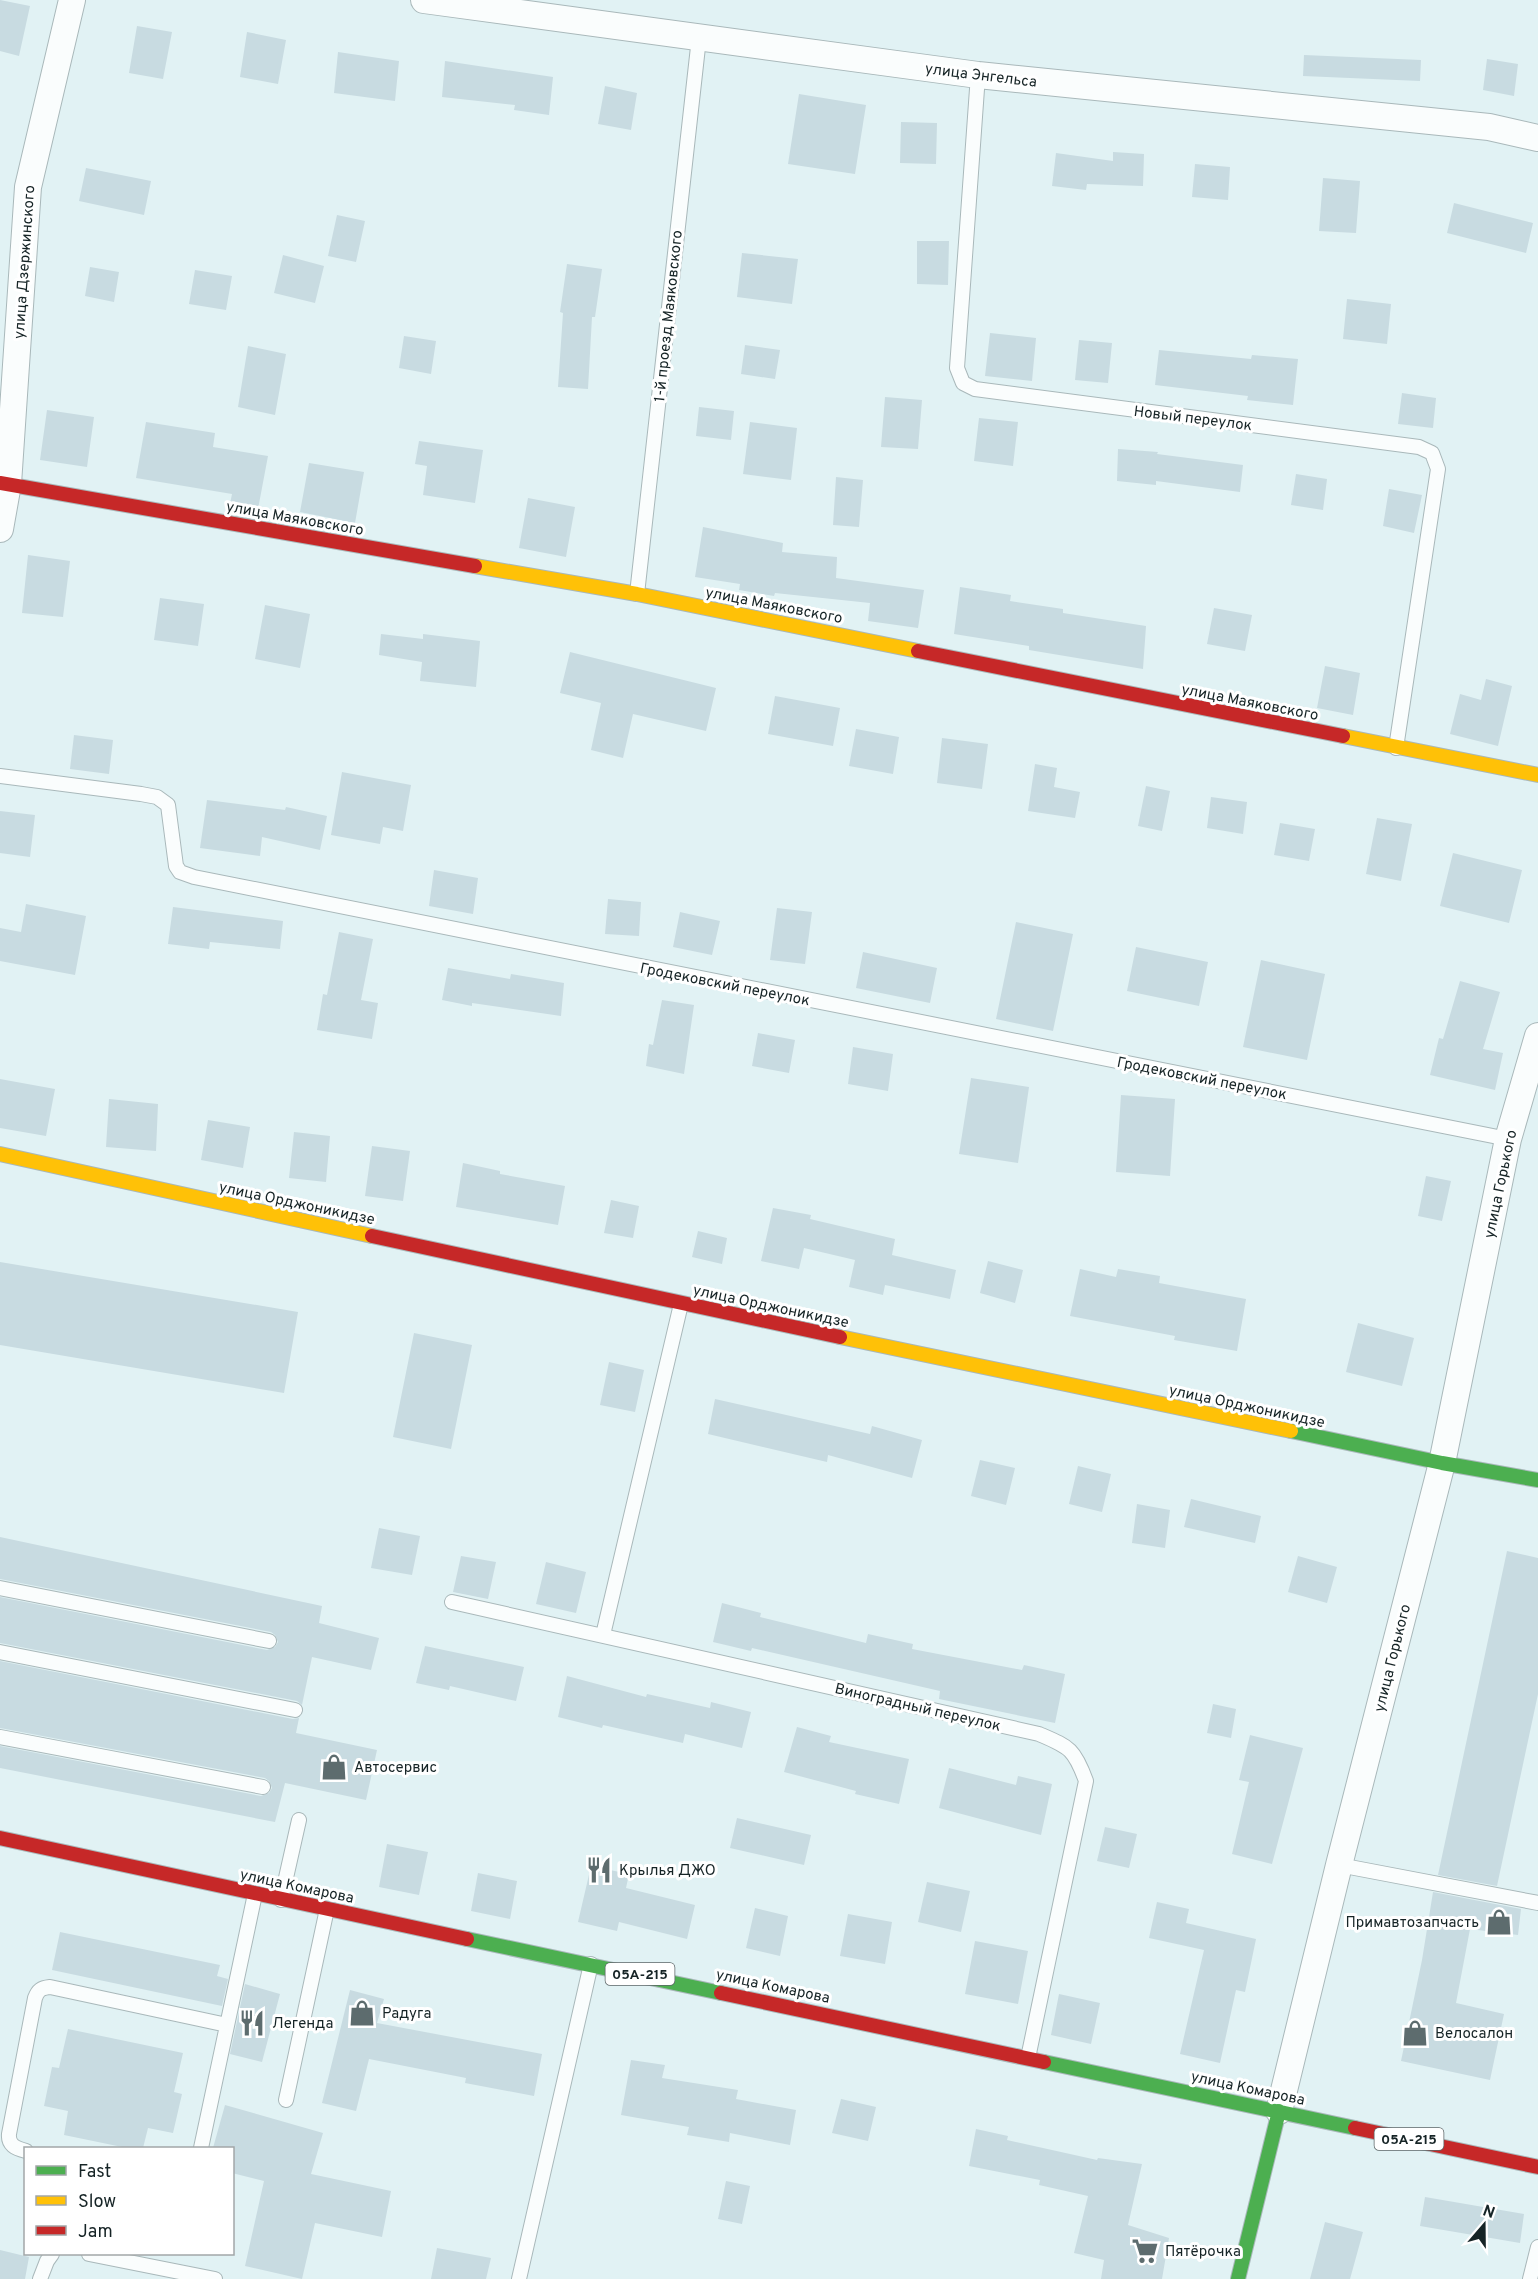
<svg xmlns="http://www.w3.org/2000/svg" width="1538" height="2279" viewBox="0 0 1538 2279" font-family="Overpass,sans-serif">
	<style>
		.building { fill: #c8dbe1 }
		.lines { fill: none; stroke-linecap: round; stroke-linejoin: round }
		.lane-casing { stroke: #a9b8ba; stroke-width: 16 }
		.street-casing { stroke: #a9b8ba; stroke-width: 28 }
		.fast-casing { stroke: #a9b8ba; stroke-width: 16 }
		.slow-casing { stroke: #a9b8ba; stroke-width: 16 }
		.jam-casing { stroke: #a9b8ba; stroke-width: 16 }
		.lane { stroke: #fafdfd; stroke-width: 14 }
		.street { stroke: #fafdfd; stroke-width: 26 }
		.fast { stroke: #4caf50; stroke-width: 14 }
		.slow { stroke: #ffc107; stroke-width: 14 }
		.jam { stroke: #c62828; stroke-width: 14 }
		.labels { text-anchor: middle; stroke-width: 6; stroke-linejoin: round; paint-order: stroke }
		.shield { fill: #fff; stroke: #5c6667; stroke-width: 1.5 }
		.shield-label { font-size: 14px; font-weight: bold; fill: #162426 }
		.street-label { font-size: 15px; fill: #162426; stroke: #fff }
		.poi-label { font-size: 15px; fill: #162426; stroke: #fff; text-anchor: start }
	</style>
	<rect width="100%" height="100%" fill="#e1f2f4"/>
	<path class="building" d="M0 0 30 6 19 56 0 51Z
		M137 26 172 32 163 79 129 73Z
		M247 32 286 40 278 84 240 77Z
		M338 52 399 61 395 101 334 93Z
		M1304 55 1421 60 1420 81 1303 76Z
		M1487 59 1518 64 1514 96 1483 90Z
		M445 61 553 77 549 115 514 110 515 105 442 97Z
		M605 86 637 93 631 130 598 124Z
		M799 94 866 105 855 174 788 164Z
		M901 122 937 123 936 164 900 163Z
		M1113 152 1144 154 1143 186 1087 184 1086 190 1052 186 1056 153 1113 161Z
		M1195 164 1230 167 1228 200 1192 197Z
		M86 168 151 181 144 215 79 201Z
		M1323 178 1360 181 1356 233 1319 231Z
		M1454 203 1533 223 1526 253 1447 233Z
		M337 215 365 221 356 262 328 256Z
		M917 241H949L948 285 917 284Z
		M742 253 798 259 792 304 737 297Z
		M283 255 324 266 315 303 274 293Z
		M567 264 602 269 595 317H592L588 389 558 387 563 313 560 312Z
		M90 267 119 272 114 302 85 296Z
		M195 270 232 276 226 310 189 304Z
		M1347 299 1391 304 1387 344 1343 339Z
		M990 333 1036 338 1032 381 985 376Z
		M404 336 436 341 431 374 399 368Z
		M1079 340 1112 343 1108 383 1075 380Z
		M745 345 780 350 775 379 741 374Z
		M248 346 286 354 275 415 238 407Z
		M1159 350 1251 359 1252 355 1298 359 1293 405 1247 400 1248 396 1155 385Z
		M1402 393 1436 398 1433 428 1398 424Z
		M885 397 922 400 918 449 881 447Z
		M699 407 734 411 731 440 696 436Z
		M47 410 94 417 87 467 40 460Z
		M979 418 1018 422 1013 466 974 461Z
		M146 422 215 433 213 447 268 456 258 509 230 504 232 494 136 478Z
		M750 422 797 428 791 480 743 474Z
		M419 441 483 450 475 503 423 495 427 466 415 464Z
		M1118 449 1158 452 1157 454 1243 465 1240 492 1156 481V485L1117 481Z
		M309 463 364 472 355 523 300 512Z
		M1296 474 1327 479 1323 510 1291 505Z
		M836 477 863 480 859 527 833 525Z
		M1389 489 1422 495 1414 533 1383 526Z
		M528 498 575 507 566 557 519 548Z
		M703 527 783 543 782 552 837 557 836 578 924 590 918 628 868 621 870 603 775 593 774 596 739 590 740 584 695 577Z
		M28 555 70 561 63 617 22 613Z
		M960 587 1011 595 1010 601 1063 609V613L1146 626 1143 669 1029 650V646L954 634Z
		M160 598 204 604 198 646 154 640Z
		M265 605 310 614 300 668 255 659Z
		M1214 608 1252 615 1245 651 1207 644Z
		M381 634 423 639V634L480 641 476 687 420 681 422 662 379 655Z
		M570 652 716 688 706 731 633 714 623 758 591 750 601 703 560 693Z
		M1325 666 1360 673 1353 715 1317 708Z
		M1486 679 1512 686 1498 746 1450 734 1460 694 1481 700Z
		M775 696 840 708 833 746 768 734Z
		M856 729 899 737 893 774 849 766Z
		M74 735 113 740 109 774 70 769Z
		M942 738 988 744 982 789 937 783Z
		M1035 764 1057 768 1054 787 1080 792 1075 818 1028 811Z
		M342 772 411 785 403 831 383 827 380 844 331 835Z
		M1146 786 1170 791 1162 831 1138 826Z
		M1211 797 1247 802 1243 834 1207 828Z
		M207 800 285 810 286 807 327 816 320 850 262 837 260 856 200 848Z
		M0 811 35 815 30 857 0 853Z
		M1377 818 1412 824 1401 881 1366 874Z
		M1280 823 1315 829 1309 861 1274 855Z
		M1453 853 1522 870 1509 923 1440 906Z
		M434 870 478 878 473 914 429 906Z
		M608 899 641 902 639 936 605 934Z
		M26 904 86 916 75 975 0 961V928L21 932Z
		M173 907 283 921 280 949 210 942 209 949 168 944Z
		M777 908 812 912 805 964 770 960Z
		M680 912 720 921 712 955 673 947Z
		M1016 922 1073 934 1053 1031 996 1019Z
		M339 932 373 939 361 1000 378 1003 372 1039 317 1030 323 994 327 995Z
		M1136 947 1208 962 1199 1006 1127 991Z
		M863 952 937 968 930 1003 856 988Z
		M1261 960 1325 974 1307 1060 1243 1047Z
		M448 968 510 979 511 974 564 983 561 1016 472 1003V1006L442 1000Z
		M1460 981 1500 992 1483 1049 1503 1053 1495 1090 1430 1075 1439 1038 1443 1039Z
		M662 1000 694 1005 684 1074 646 1066 649 1044 653 1045Z
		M758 1033 795 1040 789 1073 752 1066Z
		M853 1047 893 1054 888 1091 848 1084Z
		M971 1078 1029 1087 1018 1163 959 1154Z
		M0 1079 55 1089 46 1136 0 1128Z
		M1121 1095 1175 1099 1170 1176 1116 1172Z
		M109 1099 158 1104 156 1151 106 1147Z
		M208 1120 250 1127 243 1168 201 1160Z
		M294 1132 330 1136 326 1182 289 1178Z
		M372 1146 410 1151 403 1201 365 1196Z
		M463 1163 500 1171V1174L565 1186 558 1225 456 1207Z
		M1426 1176 1451 1181 1442 1221 1418 1216Z
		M611 1200 639 1206 633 1238 604 1233Z
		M773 1208 811 1215 810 1219 895 1239 892 1255 956 1270 950 1299 885 1285 883 1295 849 1287 855 1260 804 1248 799 1269 761 1261Z
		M698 1231 727 1238 722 1264 692 1257Z
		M988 1261 1023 1270 1015 1303 980 1293Z
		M0 1262 298 1312 284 1393 0 1345Z
		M1080 1269 1116 1277 1118 1269 1160 1276 1159 1283 1246 1299 1237 1351 1174 1340 1175 1336 1070 1316Z
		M1358 1323 1414 1338 1402 1386 1346 1372Z
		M414 1333 472 1345 451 1449 393 1437Z
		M609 1362 644 1370 635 1412 600 1405Z
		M715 1399 870 1434 872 1426 922 1440 912 1478 828 1455 827 1462 708 1434Z
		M980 1460 1015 1468 1006 1505 971 1496Z
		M1078 1466 1111 1474 1102 1512 1069 1504Z
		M1191 1499 1261 1516 1255 1543 1184 1527Z
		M1137 1504 1170 1510 1165 1548 1132 1543Z
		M379 1528 420 1536 412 1575 371 1568Z
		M0 1537 322 1606 319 1623 379 1638 371 1670 312 1657 302 1705 297 1701 0 1643V1597L267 1650 275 1647 278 1642 275 1635 271 1632 0 1579Z
		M1507 1551 1538 1558V1694L1497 1886 1438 1875Z
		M461 1556 496 1562 488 1599 453 1592Z
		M1298 1556 1337 1567 1327 1603 1288 1592Z
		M546 1562 586 1572 576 1613 536 1604Z
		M722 1603 761 1613 760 1617 866 1643 868 1634 913 1644 912 1649 1022 1670 1024 1665 1065 1674 1055 1723 939 1699 940 1691 752 1648 751 1651 713 1642Z
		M425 1646 524 1667 516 1701 450 1686 449 1690 416 1683Z
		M0 1661 293 1719 299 1718 296 1733 377 1750 366 1800 285 1783 275 1822 0 1768V1746L261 1796 269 1793 272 1788 269 1781 265 1778 0 1728Z
		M567 1676 646 1697 647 1694 710 1708 711 1702 751 1712 742 1748 685 1734 683 1743 603 1725 602 1728 558 1717Z
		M1213 1704 1236 1709 1231 1738 1207 1733Z
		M797 1727 831 1736 829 1742 909 1759 899 1804 855 1794 856 1791 784 1772Z
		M1250 1735 1303 1748 1272 1864 1232 1854 1249 1782 1239 1780Z
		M949 1768 1016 1785 1018 1776 1052 1784 1041 1835 939 1808Z
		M737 1818 811 1835 804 1865 730 1848Z
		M1105 1827 1137 1834 1129 1868 1097 1861Z
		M387 1844 428 1852 419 1895 379 1887Z
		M591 1866 629 1874 626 1888 695 1905 687 1939 619 1922 617 1931 578 1922Z
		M478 1873 517 1881 510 1919 471 1911Z
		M927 1882 970 1891 961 1932 918 1922Z
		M1433 1892 1521 1909 1518 1935 1470 1929 1456 2003 1504 2014 1490 2080 1401 2061 1422 1960Z
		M1157 1902 1189 1909 1186 1923 1256 1939 1245 1992 1236 1990 1220 2063 1180 2054 1204 1950 1149 1938Z
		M755 1908 788 1916 780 1956 746 1948Z
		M848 1914 892 1922 885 1964 840 1956Z
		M60 1932 220 1965 217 1976 228 1979 222 2006 52 1970Z
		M975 1941 1028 1951 1018 2004 965 1994Z
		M245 1984 280 1994 262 2062 230 2054Z
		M350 1990 384 1999 377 2023 542 2054 534 2096 465 2083 466 2078 369 2059 356 2111 322 2103Z
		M1059 1994 1100 2003 1091 2044 1051 2035Z
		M68 2029 183 2053 174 2092 182 2094 173 2133 148 2128 143 2148H127L64 2135 68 2111 44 2106 52 2067 59 2068Z
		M631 2060 665 2065 662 2078 738 2090 736 2099 796 2110 790 2145 730 2133 729 2142 687 2135 689 2127 621 2115Z
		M841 2099 876 2107 868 2141 832 2133Z
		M225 2105 323 2133 311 2174 391 2191 382 2237 315 2223 302 2279 245 2266 264 2181 232 2173V2148H213Z
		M976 2129 1008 2136 1007 2140 1097 2160 1098 2158 1142 2164 1128 2225 1169 2238 1162 2279H1101L1104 2260 1074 2253 1088 2196 1039 2185 1040 2180 969 2166Z
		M726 2181 750 2186 742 2224 718 2219Z
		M1425 2197 1524 2214 1520 2243 1420 2226Z
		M1325 2222 1363 2232 1350 2279H1310Z
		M437 2248 491 2258 486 2279H431Z
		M0 2250 29 2257 25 2279H0Z"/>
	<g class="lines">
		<g class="lane-casing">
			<path id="lane" d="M978 75 957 368 963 383 975 389 1419 447 1432 453 1438 469 1396 748
				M637 594 699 38
				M0 776 141 794 157 797 168 805 176 866 180 872 194 877 1508 1139
				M0 1588 269 1641
				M452 1602 1039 1734C1069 1747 1074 1748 1086 1781L1028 2058
				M603 1635 681 1304
				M0 1652 295 1710
				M0 1737 263 1787
				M1339 1865 1538 1903
				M281 1900 299 1820
				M286 2100 327 1909
				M201 2148 255 1894
				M26 2151C15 2148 8 2145 9 2134L35 1998C38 1990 41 1988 50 1987L227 2025
				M89 2254 215 2279
				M40 2279 47 2261 52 2254
				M519 2279 591 1964
				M1530 2279 1538 2247"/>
		</g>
		<g class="street-casing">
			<path id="street" d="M424 0 978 75 1489 127 1538 138
				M0 529 8 484 28 187 72 0
				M1279 2111 1339 1865 1442 1463 1508 1139 1538 1036"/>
		</g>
		<g class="fast-casing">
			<path id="fast" d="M1291 1431 1442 1463 1538 1480
				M467 1939 721 1993
				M1044 2062 1355 2128
				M1238 2279 1279 2111"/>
		</g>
		<g class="slow-casing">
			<path id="slow" d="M475 566 637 594 918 651
				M1343 736 1538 775
				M0 1154 372 1236
				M840 1337 1291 1431"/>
		</g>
		<g class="jam-casing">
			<path id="jam" d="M0 483 475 566
				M918 651 1343 736
				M372 1236 840 1337
				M0 1838 467 1939
				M721 1993 1044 2062
				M1355 2128 1538 2167"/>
		</g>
		<use href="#lane" class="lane"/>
		<use href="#street" class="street"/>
		<use href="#fast" class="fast"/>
		<use href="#slow" class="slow"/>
		<use href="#jam" class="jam"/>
	</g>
	<defs>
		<g id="shop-bare" transform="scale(2.07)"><path d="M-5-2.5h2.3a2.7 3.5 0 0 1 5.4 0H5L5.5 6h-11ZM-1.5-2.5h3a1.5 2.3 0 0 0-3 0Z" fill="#5d6c6e" stroke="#fff" stroke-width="2.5" paint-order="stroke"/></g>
		<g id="restaurant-bare" transform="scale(2.07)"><path d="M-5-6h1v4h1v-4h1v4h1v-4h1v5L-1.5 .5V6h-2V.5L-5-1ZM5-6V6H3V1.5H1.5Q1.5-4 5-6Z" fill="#5d6c6e" stroke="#fff" stroke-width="2.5" paint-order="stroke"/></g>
		<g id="supermarket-bare" transform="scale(2.07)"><path d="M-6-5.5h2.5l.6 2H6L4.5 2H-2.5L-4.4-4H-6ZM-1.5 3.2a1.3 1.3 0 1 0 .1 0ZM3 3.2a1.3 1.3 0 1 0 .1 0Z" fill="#5d6c6e" stroke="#fff" stroke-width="2.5" paint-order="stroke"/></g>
	</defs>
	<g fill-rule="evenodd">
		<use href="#shop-bare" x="334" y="1767"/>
		<use href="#restaurant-bare" x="599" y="1870"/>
		<use href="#shop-bare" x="1499" y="1922"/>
		<use href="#shop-bare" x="362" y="2013"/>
		<use href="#restaurant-bare" x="252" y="2023"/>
		<use href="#shop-bare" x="1415" y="2033"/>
		<use href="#supermarket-bare" x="1145" y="2251"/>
	</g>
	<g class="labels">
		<g class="shield">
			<rect x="605.5" y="1963" width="69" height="22" rx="4.5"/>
			<rect x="1374.5" y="2128" width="69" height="22" rx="4.5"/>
		</g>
		<g class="shield-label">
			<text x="640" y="1979">05А-215</text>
			<text x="1409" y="2144">05А-215</text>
		</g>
		<g class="street-label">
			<text transform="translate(981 75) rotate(7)" y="5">улица Энгельса</text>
			<text transform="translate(24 262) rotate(-86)" y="5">улица Дзержинского</text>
			<text transform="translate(668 316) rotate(-84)" y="5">1-й проезд Маяковского</text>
			<text transform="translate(1193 418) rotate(7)" y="5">Новый переулок</text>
			<text transform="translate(295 518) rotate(10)" y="5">улица Маяковского</text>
			<text transform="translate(774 605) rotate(11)" y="5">улица Маяковского</text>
			<text transform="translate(1250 702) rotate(11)" y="5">улица Маяковского</text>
			<text transform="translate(725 984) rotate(11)" y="5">Гродековский переулок</text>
			<text transform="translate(1202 1078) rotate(11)" y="5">Гродековский переулок</text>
			<text transform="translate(1500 1184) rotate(-78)" y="5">улица Горького</text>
			<text transform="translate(297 1203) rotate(12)" y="5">улица Орджоникидзе</text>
			<text transform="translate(771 1306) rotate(12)" y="5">улица Орджоникидзе</text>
			<text transform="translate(1247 1406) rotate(12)" y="5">улица Орджоникидзе</text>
			<text transform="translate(1392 1658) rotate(-76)" y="5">улица Горького</text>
			<text transform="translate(918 1707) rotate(13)" y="5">Виноградный переулок</text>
			<text transform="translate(297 1886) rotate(12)" y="5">улица Комарова</text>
			<text transform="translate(773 1986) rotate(12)" y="5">улица Комарова</text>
			<text transform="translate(1248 2088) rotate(12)" y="5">улица Комарова</text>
		</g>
		<g class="poi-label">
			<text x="354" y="1772">Автосервис</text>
			<text x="619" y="1875">Крылья ДЖО</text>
			<text x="1479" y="1927" text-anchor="end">Примавтозапчасть</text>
			<text x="382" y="2018">Радуга</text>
			<text x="272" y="2028">Легенда</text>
			<text x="1435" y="2038">Велосалон</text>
			<text x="1165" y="2256">Пятёрочка</text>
		</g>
	</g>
	<rect x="24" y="2147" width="210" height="108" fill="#ffffff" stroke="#a2a7a8" stroke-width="1.5"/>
	<rect x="36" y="2166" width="30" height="9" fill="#4caf50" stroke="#a2a7a8" stroke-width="1.5"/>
	<text x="78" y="2177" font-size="18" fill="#162426">Fast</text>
	<rect x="36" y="2196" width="30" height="9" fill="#ffc107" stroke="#a2a7a8" stroke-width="1.5"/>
	<text x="78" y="2207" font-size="18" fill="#162426">Slow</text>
	<rect x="36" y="2226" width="30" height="9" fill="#c62828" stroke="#a2a7a8" stroke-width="1.5"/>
	<text x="78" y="2237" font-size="18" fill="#162426">Jam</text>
	<g transform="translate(1484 2225) rotate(20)" stroke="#ffffff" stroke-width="4.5" paint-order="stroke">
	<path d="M0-4.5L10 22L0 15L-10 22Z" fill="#162426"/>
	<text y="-9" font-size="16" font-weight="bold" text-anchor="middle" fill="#162426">N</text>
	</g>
</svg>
